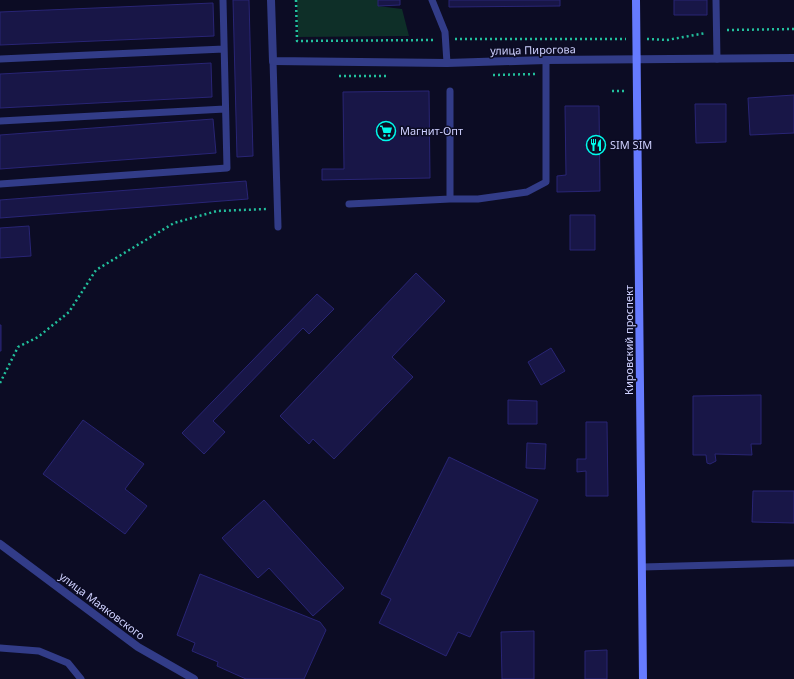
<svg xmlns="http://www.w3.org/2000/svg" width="794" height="679" viewBox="0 0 794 679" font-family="'Noto Sans',sans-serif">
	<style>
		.green { fill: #0e2f28 }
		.building { fill: #181647; stroke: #292575 }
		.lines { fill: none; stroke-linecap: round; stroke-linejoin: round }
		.path { stroke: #22c09d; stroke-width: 2.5; stroke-dasharray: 2 3; stroke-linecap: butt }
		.service { stroke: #323c88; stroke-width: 7 }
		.minor { stroke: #323c88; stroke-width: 8 }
		.tertiary { stroke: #323c88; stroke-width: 8 }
		.secondary { stroke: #667bff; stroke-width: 8 }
		.labels { text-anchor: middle; stroke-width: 3; stroke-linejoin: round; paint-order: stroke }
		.street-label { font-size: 11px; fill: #cfd1ff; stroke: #0c0c24 }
		.poi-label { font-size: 11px; fill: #cfd1ff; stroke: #0c0c24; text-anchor: start }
	</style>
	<rect width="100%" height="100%" fill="#0c0c24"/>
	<path class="green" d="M297 0H378V6L402 9 409 36 298 37Z"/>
	<path class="building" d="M233 0H249L253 156 237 157Z
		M378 0H400V5L378 6Z
		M449 0H560V6L449 7Z
		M674 0H707V15H674Z
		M213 3 214 36 0 45V12Z
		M211 63 212 97 0 108V74Z
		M429 91 430 178 322 180V169H344L343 92Z
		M794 95V133L750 135 748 98Z
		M695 104H726V142L696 143Z
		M565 106H599L600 191 557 192V176L566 175Z
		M213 119 216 153 0 169V135Z
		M246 181 248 199 0 218V200Z
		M570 215H595V250H570Z
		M29 226 31 256 0 258V228Z
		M416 273 445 301 392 357 413 377 334 459 313 439 309 444 280 416Z
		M317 294 334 309 309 334 303 328 213 421 225 432 204 454 182 433Z
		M0 325H1V351H0Z
		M551 348 565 371 541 385 528 362Z
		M761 395V444H751L752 455 715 454 716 461 710 464 707 463 706 455H693V396Z
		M508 400 537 401V424H508Z
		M83 420 144 464 125 489 147 506 125 534 43 474Z
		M586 422H607L608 496H586V471L577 472V459H586Z
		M527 443 546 444 545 469 526 468Z
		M449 457 538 500 470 637 458 632 446 656 379 623 391 599 381 594Z
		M753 491H794V523L752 522Z
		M264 500 344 588 313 616 269 568 258 578 222 538Z
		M200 574 320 622 326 630 304 679H246L217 666 218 662 192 651 195 643 177 635Z
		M534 631V679H502L501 632Z
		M607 650V679H585V651Z"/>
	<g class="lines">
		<path class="path" d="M296 0 297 41 434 40
			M727 30 794 29
			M455 39H626
			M647 39 667 40 706 33
			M493 75 536 74
			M339 76H388
			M612 91H625
			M0 383 18 347 38 337 69 312 96 270 174 223 217 211 267 209"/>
		<path class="service" d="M432 0 445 32 447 63
			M716 0 717 59
			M0 59 224 49
			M273 61 278 227
			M450 91V199H478L527 192 546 182V60
			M0 121 225 109
			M0 184 227 168 223 0
			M349 204 450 199
			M642 567 794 563
			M0 648 39 651 68 663 81 679"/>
		<path class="minor" d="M271 0 273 61 447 63 546 60 794 58"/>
		<path class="tertiary" d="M0 544 138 647 194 679"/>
		<path class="secondary" d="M636 0 643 679"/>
	</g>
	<defs>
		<g id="supermarket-ring" transform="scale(1)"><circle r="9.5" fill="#0c0c24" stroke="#00faeb" stroke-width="1.5"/><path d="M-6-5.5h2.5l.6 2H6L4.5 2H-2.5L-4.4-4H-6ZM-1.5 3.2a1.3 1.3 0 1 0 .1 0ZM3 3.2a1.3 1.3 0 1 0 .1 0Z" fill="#00faeb"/></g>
		<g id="restaurant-ring" transform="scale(1)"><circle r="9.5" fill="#0c0c24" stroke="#00faeb" stroke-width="1.5"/><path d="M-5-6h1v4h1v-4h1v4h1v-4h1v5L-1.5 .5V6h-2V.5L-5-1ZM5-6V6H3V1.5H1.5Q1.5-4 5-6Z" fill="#00faeb"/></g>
	</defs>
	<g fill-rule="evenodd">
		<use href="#supermarket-ring" x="386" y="131"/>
		<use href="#restaurant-ring" x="596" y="145"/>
	</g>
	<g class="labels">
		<g class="street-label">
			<text transform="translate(533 50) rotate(-1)" y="4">улица Пирогова</text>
			<text transform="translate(629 340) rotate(-90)" y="4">Кировский проспект</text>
			<text transform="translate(102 606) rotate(37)" y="4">улица Маяковского</text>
		</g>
		<g class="poi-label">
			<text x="400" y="135">Магнит-Опт</text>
			<text x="610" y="149">SIM SIM</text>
		</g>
	</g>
</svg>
